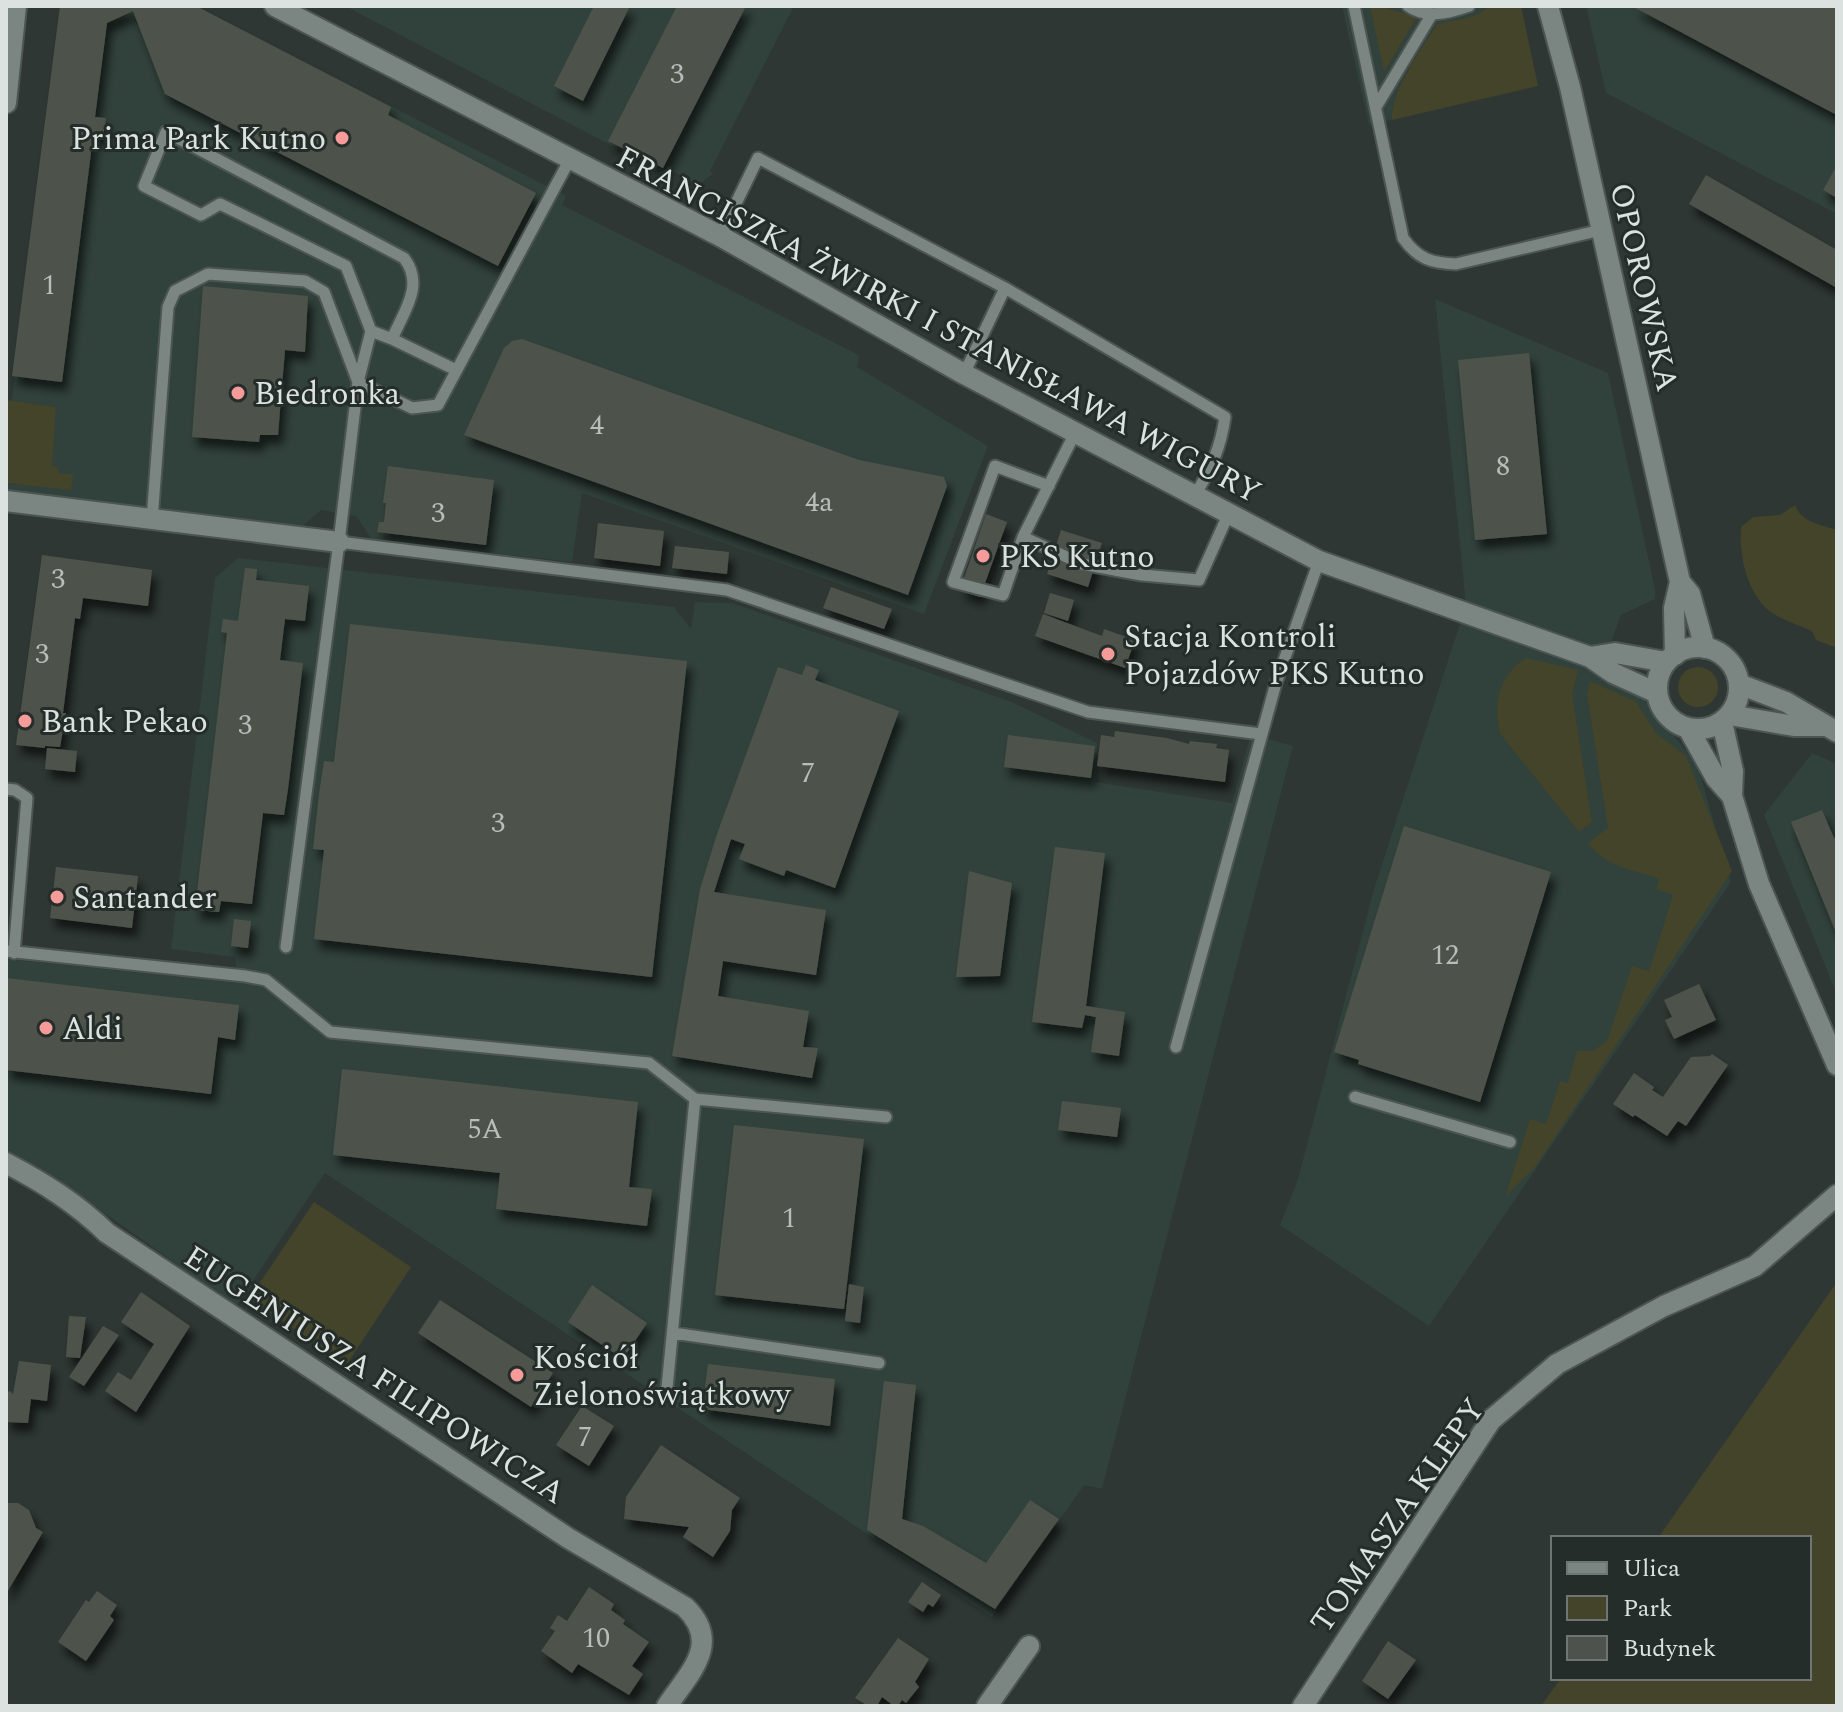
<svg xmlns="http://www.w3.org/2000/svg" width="1843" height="1712" viewBox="0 0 1843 1712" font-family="Spectral,serif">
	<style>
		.built { fill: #31413b }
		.green { fill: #43442a }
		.building { fill: #4d534c; filter: url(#shadow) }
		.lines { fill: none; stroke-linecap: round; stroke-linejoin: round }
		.lane-casing { stroke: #4d5552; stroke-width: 15 }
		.street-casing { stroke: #4d5552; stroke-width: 24 }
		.secondary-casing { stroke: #4d5552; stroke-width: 24 }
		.lane { stroke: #7b8682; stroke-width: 11 }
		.street { stroke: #7b8682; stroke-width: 20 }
		.secondary { stroke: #7b8682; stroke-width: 20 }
		.poi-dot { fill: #f59b9a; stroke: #242d29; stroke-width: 3 }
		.labels { text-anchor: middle; stroke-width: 6; stroke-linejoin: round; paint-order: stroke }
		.number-label { font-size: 28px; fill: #b8beba }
		.poi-label { font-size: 32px; fill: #dce2df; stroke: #242d29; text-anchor: start }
		.street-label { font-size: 32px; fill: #dce2df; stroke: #242d29 }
	</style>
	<defs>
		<filter id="shadow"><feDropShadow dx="5" dy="9" stdDeviation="4" flood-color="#0009"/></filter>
	</defs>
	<rect width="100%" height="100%" fill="#2e3733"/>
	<path class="built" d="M60 6H196L566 196 562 205 859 355 857 367 988 446 924 614 582 493 572 562 372 540 356 516 321 510 297 531 6 505V448Z
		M345 6H794L710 171 714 173 698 185 665 167 662 172Z
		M1342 6H1514L1533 87 1369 125Z
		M1586 6H1837V214L1606 93Z
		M1435 299 1608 373 1655 589V599L1621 615 1599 675 1641 696 1697 764 1731 882 1429 1326 1280 1225 1298 1179 1374 889 1466 605Z
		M238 558 674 607 691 629 695 602 732 603 1012 702 1097 743 1095 782 1232 803 1251 734 1293 746 1102 1489 1084 1485 992 1617 325 1173 236 1306 83 1198 6 1159V959L238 983 235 957 171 949 215 578Z
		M1812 753 1837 764V995L1764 815Z"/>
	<path class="green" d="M1370 6C1389 6 1397 14 1414 14L1416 19 1384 72Z
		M1489 6H1521L1538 86 1392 120C1390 91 1422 49 1437 24 1454 20 1477 19 1489 6Z
		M6 400 56 407 52 465 58 467 59 474H73L71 490 6 483Z
		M1795 505C1801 522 1821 525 1837 530V645L1834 647 1816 640 1812 631C1796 624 1774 618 1762 604 1745 583 1739 553 1741 527L1753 517 1780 515Z
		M1527 658 1578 670 1572 694 1592 822 1579 832 1501 735C1491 708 1500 671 1527 658Z
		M1678 687a20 20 0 1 1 40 0a20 20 0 1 1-40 0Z
		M1590 681 1635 701 1657 734 1686 756 1732 871 1535 1167 1505 1197 1530 1119 1546 1124 1560 1081 1568 1083 1577 1051H1593L1607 1041 1632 966 1649 971 1673 895 1656 889 1659 879C1633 870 1604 866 1588 843L1608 828 1587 694Z
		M314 1202 411 1267 347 1364 249 1299Z
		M1837 1282V1706H1541L1561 1678H1809V1538H1658Z"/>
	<path class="building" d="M60 6H196L391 107 388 115 536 193 498 266 165 94 133 11 107 23 95 117 106 118 103 138 93 137 62 382 12 376Z
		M594 6H630L583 101 554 86Z
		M677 6H746L663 168 608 141Z
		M1632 6H1837V115L1812 102Z
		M1837 165V198L1823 190Z
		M1706 175 1837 250V288L1689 204Z
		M203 286 308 296 305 352 285 350 278 435H260L259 442 192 437Z
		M522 339 859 460 944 477 947 486 908 595 464 435 504 348 512 341Z
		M1529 353 1547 534 1475 540 1458 360Z
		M388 466 494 480 486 545 377 532 379 522H384L386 503H383Z
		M986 514 1007 522 980 597 960 590Z
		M598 523 664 531 660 566 594 558Z
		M1061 530 1102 543 1088 587 1047 574Z
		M675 546 729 552 727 574 672 568Z
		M42 555 152 570 148 606 83 598 80 619 75 618 63 713H66L60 747 45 746V748L16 745Z
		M245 568 257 569 256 580 309 586 305 621 285 619 280 660 303 663 288 789 284 815 263 813 252 904 221 901 219 912 195 910 227 633 221 632 223 619 238 621Z
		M831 587 892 609 884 629 823 608Z
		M1050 593 1074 600 1068 621 1044 613Z
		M1043 614 1102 636 1104 629 1135 640 1125 668 1035 636Z
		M350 624 687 661 652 977 314 939 324 850 313 849 319 794 324 761 334 762Z
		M806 665 819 670 815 680 899 711 835 888 786 870 784 876 739 859 745 844 731 839 714 892 826 910 816 975 723 961 718 996 809 1011 803 1047 818 1048 812 1078 672 1056 700 889 717 834 778 667 802 675Z
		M1115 731 1167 738 1189 744 1190 741 1217 744 1216 748 1229 750 1225 782 1097 766 1101 735 1114 737Z
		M1008 735 1095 746 1091 778 1004 767Z
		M47 748 77 751 75 772 45 769Z
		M1822 810 1834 838 1837 837V935L1791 822Z
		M1404 826 1551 872 1480 1102 1358 1064 1359 1060 1334 1052Z
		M1055 847 1105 853 1086 1006 1125 1012 1119 1056 1091 1052 1096 1017 1085 1015 1082 1028 1032 1022Z
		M56 867 138 876 132 928 50 918Z
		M969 871 1012 883 1000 976 956 977Z
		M234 919 251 921 248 948 231 946Z
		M6 978 239 1005 235 1040 218 1037 211 1094 6 1070Z
		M1699 984 1716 1020 1674 1039 1665 1020 1672 1017 1664 1000Z
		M1712 1054 1728 1065 1686 1126 1678 1121 1667 1136 1635 1115 1633 1117 1613 1104 1634 1073 1654 1087 1652 1090 1663 1097 1691 1057 1710 1056Z
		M342 1069 638 1102 629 1187 652 1189 647 1226 496 1209 500 1173 333 1155Z
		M1062 1101 1121 1108 1117 1137 1058 1130Z
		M734 1125 864 1139 844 1309 715 1295Z
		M849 1284 864 1287 860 1323 845 1321Z
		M592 1285 647 1323 623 1359 568 1322Z
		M141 1292 190 1326 136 1412 105 1391 118 1372 131 1380 154 1344 121 1322Z
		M440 1300 553 1373 531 1407 418 1333Z
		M69 1316 86 1317 80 1358 66 1357Z
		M103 1326 119 1335 84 1386 69 1377Z
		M19 1361 51 1365 47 1401 31 1399 28 1423 6 1422V1393L10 1391 13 1394Z
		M708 1364 835 1379 830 1426 702 1409Z
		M884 1381 916 1385 902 1519 923 1526 986 1563 1030 1500 1059 1519 995 1609 867 1530Z
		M582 1406 614 1426 589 1466 556 1445Z
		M661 1445 740 1498 732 1510 730 1531 713 1557 683 1537 689 1527 624 1519 626 1497Z
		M6 1503H18L29 1510 36 1528 43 1532 6 1594Z
		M922 1582 941 1595 933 1607 928 1604 923 1612 908 1602Z
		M589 1587 614 1604 611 1610 625 1620 623 1624 649 1642 632 1666 643 1674 629 1695 578 1664 572 1673 541 1651 555 1631 550 1628 558 1615 567 1621Z
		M97 1591 117 1605 110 1616 114 1620 86 1661 58 1642 86 1600 89 1602Z
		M898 1638 929 1659 915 1682 919 1687 906 1703 902 1700 898 1706H894L882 1697 877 1706H868L855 1698Z
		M1388 1641 1416 1660 1388 1699 1362 1681Z"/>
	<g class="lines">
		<g class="lane-casing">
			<path id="lane" d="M1354 6 1403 238C1418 259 1431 263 1456 264L1601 230
				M1408 6C1426 19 1449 13 1469 6
				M1376 107 1432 14
				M720 236 758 158 1005 288
				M392 339 371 331 346 266 220 204 201 215 144 186 166 132 404 258C425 285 404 311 392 339L456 370
				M964 374 1005 288 1225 417C1221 447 1211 471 1194 496
				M358 382 371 331
				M1075 433 1023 537 1082 564 1142 575 1199 580 1228 515
				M152 520 168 307 175 291 208 274 305 281 324 292 358 382
				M1023 537 1003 595 953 582 995 466 1049 486
				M339 542 727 590 1088 712 1261 734
				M6 789 15 790 27 798 14 953
				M286 947 339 542 358 382 412 408 438 405 570 159
				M6 951 245 976 266 980 330 1032 649 1063 695 1099 667 1388
				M1176 1047 1276 683 1319 561
				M1355 1097 1510 1142
				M695 1099 886 1117
				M673 1333 879 1363"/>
		</g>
		<g class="street-casing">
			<path id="street" d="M275 6 720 236 964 374 1319 561 1590 657 1613 673 1657 693
				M6 501 339 542
				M1590 657 1615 653 1666 662
				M1739 684 1786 702 1837 732
				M1730 715 1794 726H1823
				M6 1163C44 1183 76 1203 107 1233L568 1538 685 1607C722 1643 690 1672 667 1706
				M987 1706 1029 1646
				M1303 1706 1491 1420 1557 1364 1664 1306 1755 1266 1837 1195"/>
		</g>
		<g class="secondary-casing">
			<path id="secondary" d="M1548 6 1570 87 1680 582 1690 594 1705 648
				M6 103 16 6
				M1657 688a41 41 0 1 1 82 0a41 41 0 1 1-82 0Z
				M1675 655 1674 608 1680 582
				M1722 722 1733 771 1732 796 1759 884 1837 1065
				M1688 728 1716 778 1732 796"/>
		</g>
		<use href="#lane" class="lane"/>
		<use href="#street" class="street"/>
		<use href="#secondary" class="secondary"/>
	</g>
	<g class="poi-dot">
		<circle cx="342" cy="138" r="8"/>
		<circle cx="238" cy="393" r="8"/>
		<circle cx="983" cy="556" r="8"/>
		<circle cx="1108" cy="654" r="8"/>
		<circle cx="25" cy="721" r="8"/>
		<circle cx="57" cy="897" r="8"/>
		<circle cx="46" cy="1028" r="8"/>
		<circle cx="517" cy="1375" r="8"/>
	</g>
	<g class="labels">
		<g class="number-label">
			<text x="677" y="83">3</text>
			<text x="49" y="294">1</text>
			<text x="597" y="434">4</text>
			<text x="1503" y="475">8</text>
			<text x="819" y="511">4a</text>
			<text x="438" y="522">3</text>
			<text x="58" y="588">3</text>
			<text x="42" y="663">3</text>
			<text x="245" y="734">3</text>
			<text x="808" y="782">7</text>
			<text x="498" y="832">3</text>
			<text x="1445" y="964">12</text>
			<text x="485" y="1138">5A</text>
			<text x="789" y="1227">1</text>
			<text x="585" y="1446">7</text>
			<text x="596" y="1647">10</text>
		</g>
		<g class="poi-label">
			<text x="326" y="149" text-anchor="end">Prima Park Kutno</text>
			<text x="254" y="404">Biedronka</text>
			<text x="999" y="567">PKS Kutno</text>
			<text x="1124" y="647">Stacja Kontroli<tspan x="1124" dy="37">Pojazdów PKS Kutno</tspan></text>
			<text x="41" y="732">Bank Pekao</text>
			<text x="73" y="908">Santander</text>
			<text x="62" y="1039">Aldi</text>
			<text x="533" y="1368">Kościół<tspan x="533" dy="37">Zielonoświątkowy</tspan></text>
		</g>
		<g class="street-label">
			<text transform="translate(1645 287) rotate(77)" y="11">OPOROWSKA</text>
			<text transform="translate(939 324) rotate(28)" y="11">FRANCISZKA ŻWIRKI I STANISŁAWA WIGURY</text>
			<text transform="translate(375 1374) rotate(33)" y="11">EUGENIUSZA FILIPOWICZA</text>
			<text transform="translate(1397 1515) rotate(-55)" y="11">TOMASZA KLEPY</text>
		</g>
	</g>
	<rect width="1843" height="1712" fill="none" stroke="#dce2df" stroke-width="16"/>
	<rect x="1551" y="1536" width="260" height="144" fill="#242d29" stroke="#6e7572" stroke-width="2"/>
	<rect x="1567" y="1562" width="40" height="12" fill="#7b8682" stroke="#6e7572" stroke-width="2"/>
	<text x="1623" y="1576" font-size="24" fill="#dce2df">Ulica</text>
	<rect x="1567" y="1596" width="40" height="24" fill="#43442a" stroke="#6e7572" stroke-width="2"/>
	<text x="1623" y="1616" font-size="24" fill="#dce2df">Park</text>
	<rect x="1567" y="1636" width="40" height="24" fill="#4d534c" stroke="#6e7572" stroke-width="2"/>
	<text x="1623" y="1656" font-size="24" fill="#dce2df">Budynek</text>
</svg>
